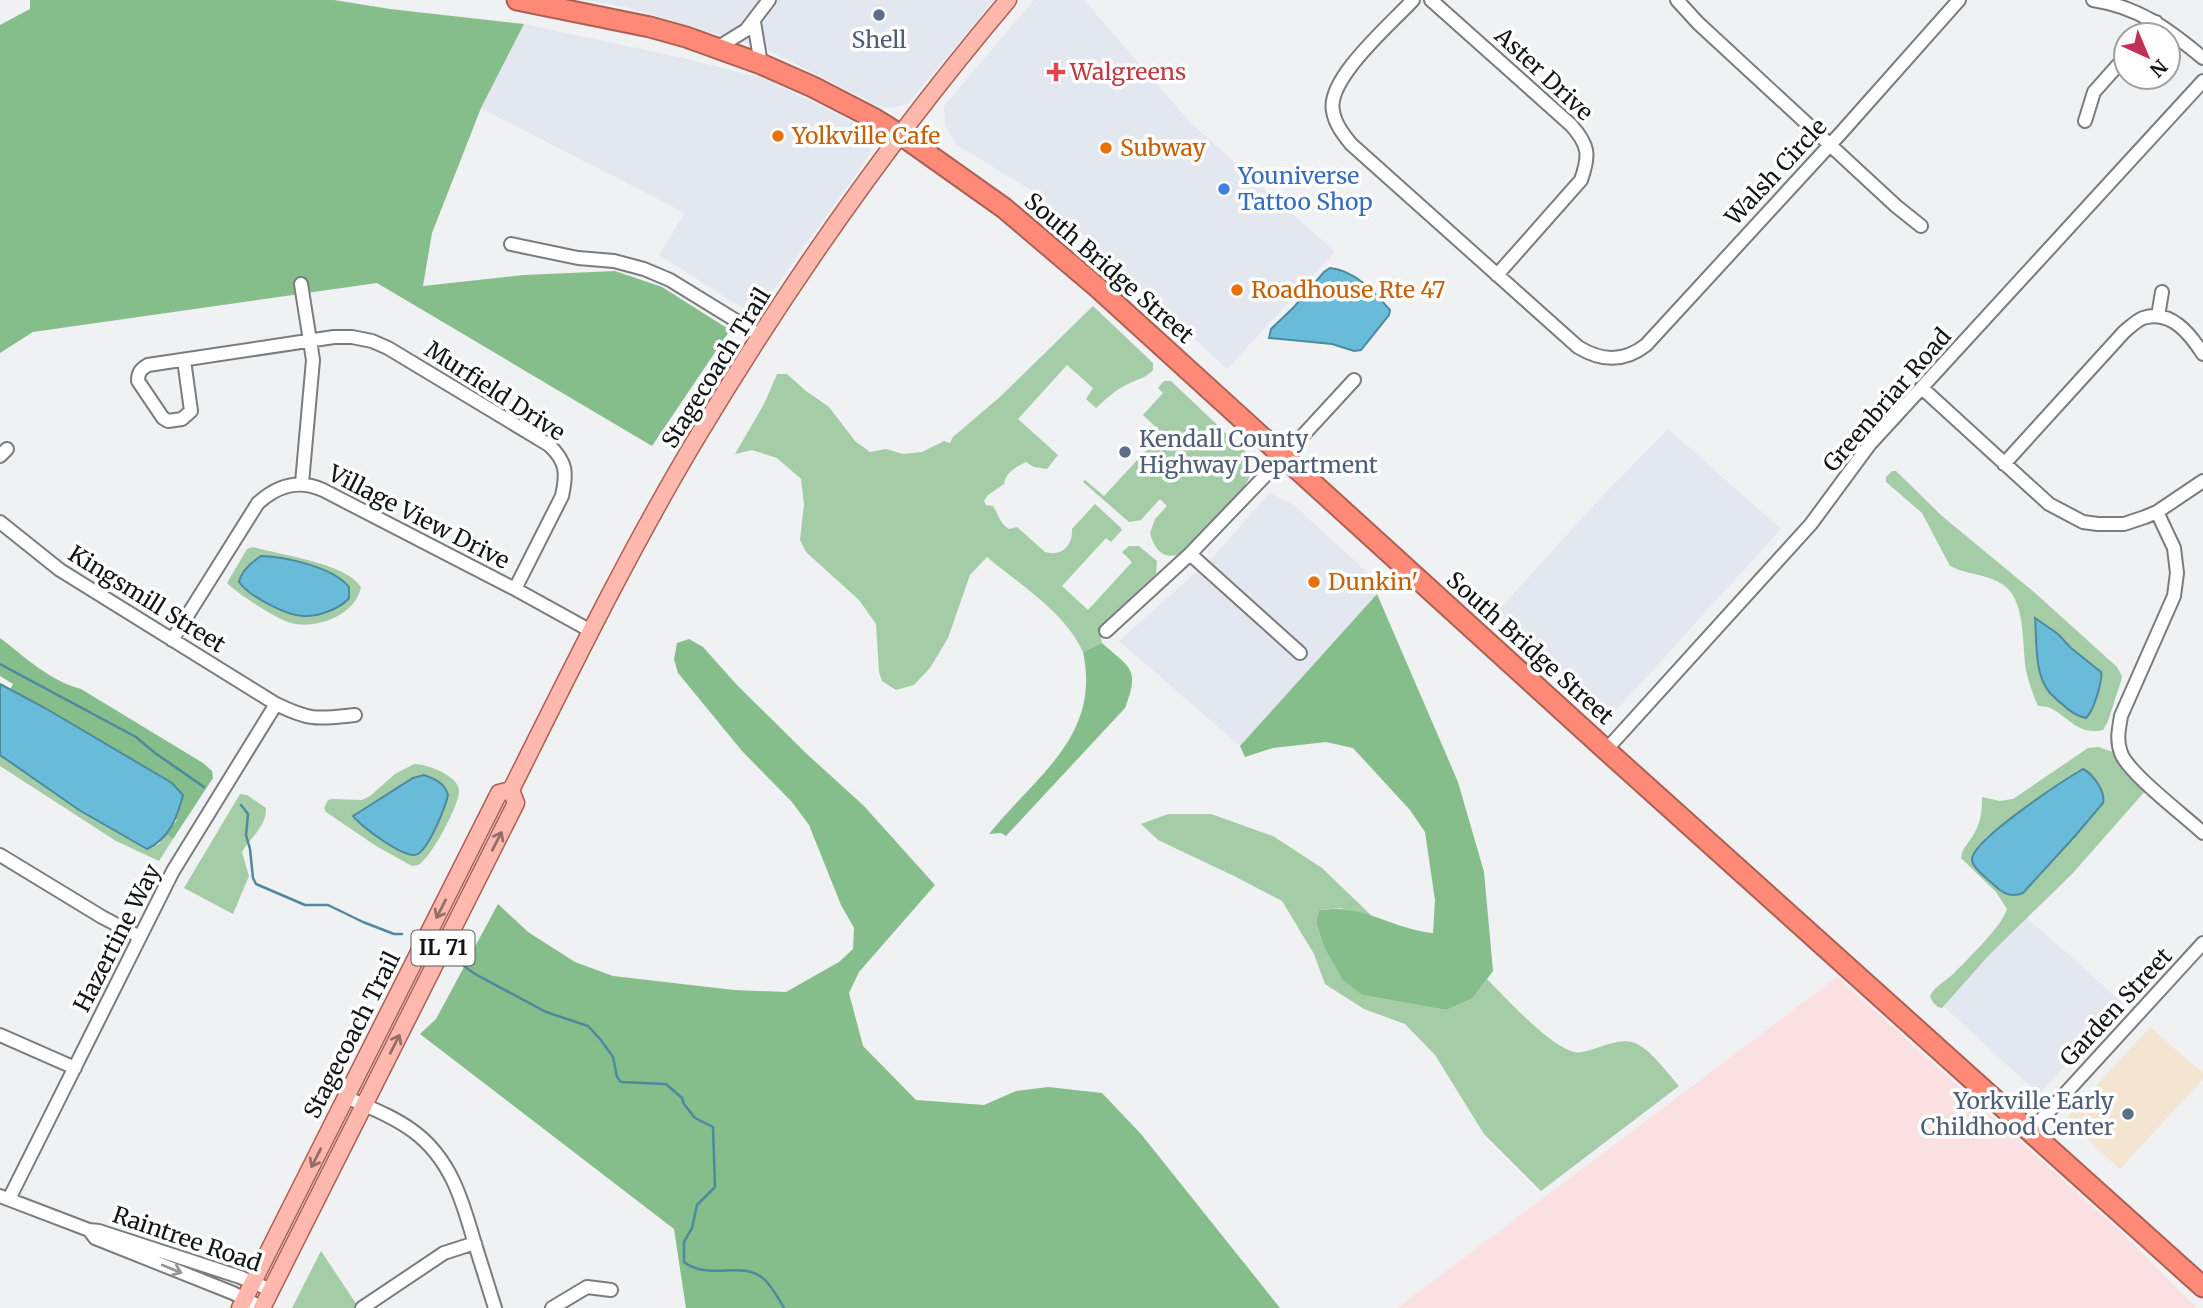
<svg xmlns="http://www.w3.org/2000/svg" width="2203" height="1308" viewBox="0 0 2203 1308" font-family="Merriweather,serif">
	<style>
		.built { fill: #e3e7ef }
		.industrial { fill: #fbe0e1 }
		.education { fill: #f4e5d2 }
		.green { fill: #a4cca7; fill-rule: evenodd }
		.forest { fill: #85bd8b }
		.water { fill: #68bcd9; stroke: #4e8a9e; stroke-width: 2 }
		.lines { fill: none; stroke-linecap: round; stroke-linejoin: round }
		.stream { stroke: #4e8a9e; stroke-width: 2.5 }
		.minor-casing { stroke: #7b7c7d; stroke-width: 16 }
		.major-casing { stroke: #ac6054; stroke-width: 19 }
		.highway-casing { stroke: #ac6054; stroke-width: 23 }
		.minor { stroke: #fff; stroke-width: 12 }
		.major { stroke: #ffb8ad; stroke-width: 16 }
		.highway { stroke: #ff8977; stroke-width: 19 }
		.oneway { stroke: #956e68 }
		.oneway2 { stroke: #959595 }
		.service-dot { fill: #5c6f8a; stroke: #fefeff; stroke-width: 2.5 }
		.health-dot { fill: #e0444e; stroke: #fefeff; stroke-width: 2.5 }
		.food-dot { fill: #e8710a; stroke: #fefeff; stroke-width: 2.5 }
		.shop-dot { fill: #3f7fe0; stroke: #fefeff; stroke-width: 2.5 }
		.labels { text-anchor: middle; stroke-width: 7; stroke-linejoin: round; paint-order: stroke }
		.shield { fill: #fefeff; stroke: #5a5a5a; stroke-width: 2 }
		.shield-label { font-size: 21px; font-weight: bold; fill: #131414 }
		.service-label { font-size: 23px; fill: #4e5e75; stroke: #fefeff }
		.health-label { font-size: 23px; fill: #be3a42; stroke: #fefeff; text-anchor: start }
		.street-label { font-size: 23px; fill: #131414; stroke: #fefeff }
		.food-label { font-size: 23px; fill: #c56008; stroke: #fefeff; text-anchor: start }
		.shop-label { font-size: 23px; fill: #366cbe; stroke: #fefeff; text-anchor: start }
	</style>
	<rect width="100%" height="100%" fill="#f0f1f2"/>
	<path class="built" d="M585 0H994L908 104 889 108 878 106 764 48 626 7Z
		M1034 0H1084L1190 122 1335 252 1227 369 1039 195 957 145 945 126 944 106Z
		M524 24 678 57 766 79 865 128 871 152 864 163 755 316 659 255 685 213 481 108Z
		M1668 429 1781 529 1611 716 1497 612 1605 493Z
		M1270 493 1294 505 1383 587 1240 746 1119 641 1212 558Z
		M2025 916 2123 1003 2039 1094 1942 1005Z"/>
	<path class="industrial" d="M1837 977 2123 1234 2197 1308H1397Z"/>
	<path class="education" d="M2150 1027 2203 1073V1079L2120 1169 2068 1121 2069 1115Z"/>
	<path class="green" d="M1093 306 1153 363V370C1146 378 1138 379 1128 384 1115 390 1106 399 1096 408L1086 399 1093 388 1067 365 1018 419 1058 455 1047 469 1034 467 1026 462C1016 467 1006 472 1004 484L988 495 984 501 986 505 993 506C999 515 999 523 1009 529L1017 527 1045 552C1062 557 1073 545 1072 529L1095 504 1120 527 1122 530 1111 542 1106 538 1062 586 1088 610 1132 562 1122 552 1129 546H1139L1157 561 1156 574 1100 626 1099 629 1102 643 1083 652C1064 611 1020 585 987 557L970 575 948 638 930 668 914 685 896 690 882 681 879 672 876 624 859 600 806 552 800 540 804 504 801 479 777 458 752 450 735 454 764 404 777 374H787L806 391 829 407 855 441 870 452 886 449 903 454 922 452 944 441 950 443 953 437 1001 396Z
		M1164 381H1171L1251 457 1243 467 1250 476C1234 508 1203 531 1177 555 1161 559 1154 547 1150 533L1155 519 1167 506 1160 499 1141 520 1129 522 1083 482 1085 480 1104 496 1153 443 1154 444 1163 434 1143 415 1163 393 1158 388Z
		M1892 471H1896L1942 516 2034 592 2117 667 2122 676 2121 681 2108 721 2103 730C2071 737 2064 705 2038 706 2033 695 2029 683 2026 670 2022 647 2026 604 2006 587 1991 574 1967 575 1950 566L1922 513 1886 482V477ZM2035 619C2060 634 2078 655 2101 672 2106 690 2089 704 2077 716 2036 686 2038 666 2035 619Z
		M253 547C279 555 346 563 361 587 356 615 316 630 291 623 278 620 235 592 227 583L247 549ZM254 560 297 561 335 576 341 579 347 602 322 613 240 577Z
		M2098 747 2113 752 2127 773 2146 790 2073 873 1989 955 1942 1008C1935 1007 1932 1001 1930 996 1935 986 1946 981 1954 973 1967 960 2003 925 2007 909L1996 892 1961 858C1962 847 1970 842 1975 832 1981 821 1982 810 1982 797L2000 801 2013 799 2088 748ZM2055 788 2103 803 2075 836 2023 893C2013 898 2007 893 1998 889L1985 838Z
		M0 755 79 810 147 849 159 844 166 834 173 839 159 861 116 841 0 766Z
		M414 764C427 764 457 775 459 790 460 804 433 853 422 862 418 866 417 865 412 866L376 846 326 812 324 808 328 800 332 799 362 800 370 796 395 774ZM424 775 436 780 447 789 413 855 381 840 355 820 356 813 413 778Z
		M240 794 247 795 266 808C267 826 250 838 242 852L249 876 233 914 184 888Z
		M1168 814H1211L1273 836 1322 868 1372 916 1340 908 1319 910 1316 923 1325 949 1343 979 1362 995 1446 1010 1472 999 1487 979C1506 998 1548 1045 1574 1052 1582 1054 1592 1049 1600 1047 1611 1043 1626 1038 1637 1044 1653 1052 1667 1073 1679 1086L1541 1191 1484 1134 1435 1055 1405 1024 1364 1009 1325 984 1314 954 1282 901 1234 876 1158 840 1141 824Z
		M321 1251 359 1308H292Z"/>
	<path class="forest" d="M30 0H334L390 9 524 24 481 108 432 233 423 286 524 275 615 271 662 287 730 330 652 446 377 283 33 332 0 353V25L30 9Z
		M1377 594 1458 782 1484 872 1493 971 1472 999 1446 1010 1362 995 1343 980 1325 949 1316 923 1319 910C1326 910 1334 908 1341 909 1373 912 1401 930 1433 933L1435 900 1425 832 1410 810 1353 748 1326 742 1273 748 1245 757 1240 746Z
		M0 638C25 657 50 681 81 689L203 763 212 771 213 778 173 839 166 834 177 820 45 708 10 690 13 684 0 676Z
		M689 639 703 647 737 685 809 756 863 805 935 885 859 972 849 993 863 1046 916 1100 984 1105 1016 1091 1048 1087 1102 1093 1141 1134 1280 1308H686L674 1229 420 1034 436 1019 498 904 528 932 575 962 613 976 734 990 786 992 839 962 853 949 854 928 841 905 809 825 792 802 742 751 678 673 674 659 677 643Z
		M1102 643C1131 669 1140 668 1125 708L1006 836 1001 833 989 834C1036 775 1101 737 1083 652Z"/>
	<path class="water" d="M1330 268C1355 270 1375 293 1390 310L1389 315 1361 350 1354 351 1332 344 1269 338 1271 329 1294 307 1324 272Z
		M261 556C286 557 333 567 349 587V598C340 609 317 617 303 616 285 615 249 596 239 582 241 571 252 562 261 556Z
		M2035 618 2058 634 2071 648 2101 672C2103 681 2093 712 2086 718 2076 716 2069 711 2062 704 2058 701 2054 697 2050 693 2034 675 2037 641 2035 618Z
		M0 684 45 708 172 783 183 795C177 818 169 839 147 849L79 810 0 755Z
		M2083 769C2093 774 2106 792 2103 803L2075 836 2023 893C2012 898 2002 893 1994 885 1988 879 1974 870 1972 861 1968 842 2066 779 2083 769Z
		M424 775C435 779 445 783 448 795 445 808 430 846 418 854 407 861 360 826 353 816L413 778Z"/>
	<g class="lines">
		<path class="stream" d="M0 664 136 737 155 753 204 787
			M241 805 248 814 246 835 250 849 253 878 256 884 305 905H328L363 922 394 934H402
			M461 964 475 974 546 1012 588 1026 600 1039 613 1057 617 1077 621 1082 666 1084 682 1098 684 1104 695 1118 713 1127 715 1187 697 1205 692 1228 684 1242V1262C710 1282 744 1258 766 1281 773 1289 779 1299 784 1308"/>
		<g class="minor-casing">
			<path id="minor" d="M1413 0C1392 23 1326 79 1333 111 1335 124 1343 134 1351 144L1578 347C1601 361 1623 363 1646 345L1840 134 1959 0
				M1431 0 1571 125C1589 145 1590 155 1581 180L1497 275
				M1677 0 1698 23 1896 206 1921 226
				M2093 0C2139 7 2168 29 2203 58
				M754 22 761 64
				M2144 35 2156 22
				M717 48 746 30 769 0
				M2085 121 2094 92 2126 56
				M511 244 578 258 614 261 644 269 670 280 761 336
				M301 284 313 360 302 483
				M2158 316 2162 292
				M184 360 191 411 182 419 168 421 163 418 138 381C138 372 141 369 148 365L334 337H352L372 341 388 348 549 445C567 462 567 473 562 496L515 589
				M1922 388 2049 504 2083 522 2098 524H2124L2145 517 2157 512 2203 481
				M0 456 7 449
				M2004 464 2124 332C2130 327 2136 321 2143 318 2171 309 2190 334 2203 354
				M2157 512 2174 548 2177 573 2174 596 2121 716C2119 729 2116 740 2121 753 2128 773 2185 816 2203 833
				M0 522 60 570 276 704C311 721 317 719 355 715
				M1190 554 1300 653
				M1106 631 1190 554 1283 457 1354 380
				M172 640 258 503C278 485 299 479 323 490L515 589 591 631
				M1606 750 1811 524 1870 444 2203 81
				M0 855 102 917 140 937
				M0 1035 75 1068
				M346 1097C368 1107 393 1116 413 1131 450 1158 462 1199 474 1241 481 1264 488 1286 495 1308
				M2031 1131 2203 943
				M0 1196 89 1230 99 1231 240 1277 271 1290
				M9 1199 173 871 276 704
				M89 1230 95 1238 233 1293 263 1308
				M362 1308 444 1253 475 1243
				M552 1308 587 1287 611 1290"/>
		</g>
		<g class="major-casing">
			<path id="major" d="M240 1308 499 793 511 790
				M262 1308 516 803 511 790C570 672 628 553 696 439 788 285 892 137 1008 0"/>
		</g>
		<g class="highway-casing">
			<path id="highway" d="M517 0 650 27 686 37 761 64 813 87 875 119 901 135 1004 208 1097 287 1606 750 2203 1287"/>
		</g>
		<use href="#minor" class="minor"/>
		<use href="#major" class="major"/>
		<use href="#highway" class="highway"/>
	</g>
	<defs><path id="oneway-shaft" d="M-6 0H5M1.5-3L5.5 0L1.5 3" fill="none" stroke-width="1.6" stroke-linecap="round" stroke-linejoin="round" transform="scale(1.75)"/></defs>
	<g class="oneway">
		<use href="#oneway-shaft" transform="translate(497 841) rotate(-63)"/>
		<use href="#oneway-shaft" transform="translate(441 909) rotate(117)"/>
		<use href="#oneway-shaft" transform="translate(395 1044) rotate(-63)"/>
		<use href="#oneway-shaft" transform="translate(316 1158) rotate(117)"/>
	</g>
	<use class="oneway2" href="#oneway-shaft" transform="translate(172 1269) rotate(22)"/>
	<g class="service-dot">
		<circle cx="879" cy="15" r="7"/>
		<circle cx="1125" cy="452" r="7"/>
		<circle cx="2128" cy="1114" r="7"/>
	</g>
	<path class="health-dot" d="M1052.5 61.5h7v7h7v7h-7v7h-7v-7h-7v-7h7z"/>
	<g class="food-dot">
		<circle cx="778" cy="136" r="7"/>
		<circle cx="1106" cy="148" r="7"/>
		<circle cx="1237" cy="290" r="7"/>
		<circle cx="1314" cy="582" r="7"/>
	</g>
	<circle class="shop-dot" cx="1224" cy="189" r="7"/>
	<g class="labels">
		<rect class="shield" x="411.5" y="930.5" width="63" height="35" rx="5"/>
		<g class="shield-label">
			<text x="443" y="955">IL 71</text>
		</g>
		<g class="service-label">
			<text x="879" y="48">Shell</text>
			<text x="1139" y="447" text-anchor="start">Kendall County<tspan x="1139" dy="26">Highway Department</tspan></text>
			<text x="2114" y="1109" text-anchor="end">Yorkville Early<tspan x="2114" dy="26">Childhood Center</tspan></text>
		</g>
		<g class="health-label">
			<text x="1070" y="80">Walgreens</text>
		</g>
		<g class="street-label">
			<text transform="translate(1544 74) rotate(43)" y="8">Aster Drive</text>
			<text transform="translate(1776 172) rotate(-47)" y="8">Walsh Circle</text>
			<text transform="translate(1109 268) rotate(41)" y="8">South Bridge Street</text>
			<text transform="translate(716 368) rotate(-58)" y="8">Stagecoach Trail</text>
			<text transform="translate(495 391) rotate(33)" y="8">Murfield Drive</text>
			<text transform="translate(1887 400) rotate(-49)" y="8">Greenbriar Road</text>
			<text transform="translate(419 517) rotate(27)" y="8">Village View Drive</text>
			<text transform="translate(147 599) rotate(32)" y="8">Kingsmill Street</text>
			<text transform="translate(1530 648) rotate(42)" y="8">South Bridge Street</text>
			<text transform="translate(117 938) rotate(-63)" y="8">Hazertine Way</text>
			<text transform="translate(2116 1007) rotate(-47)" y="8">Garden Street</text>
			<text transform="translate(352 1035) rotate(-63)" y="8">Stagecoach Trail</text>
			<text transform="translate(187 1239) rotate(19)" y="8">Raintree Road</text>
		</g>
		<g class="food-label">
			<text x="792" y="144">Yolkville Cafe</text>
			<text x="1120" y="156">Subway</text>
			<text x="1251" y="298">Roadhouse Rte 47</text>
			<text x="1328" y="590">Dunkin'</text>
		</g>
		<g class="shop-label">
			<text x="1238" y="184">Youniverse<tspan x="1238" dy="26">Tattoo Shop</tspan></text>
		</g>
	</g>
	<g transform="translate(2147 56) rotate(136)"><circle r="33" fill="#fefeff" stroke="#a0a0a1" stroke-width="2"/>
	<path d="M0-5L12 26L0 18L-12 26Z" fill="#c13154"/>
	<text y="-10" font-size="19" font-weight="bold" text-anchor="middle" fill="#131414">N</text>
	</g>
</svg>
